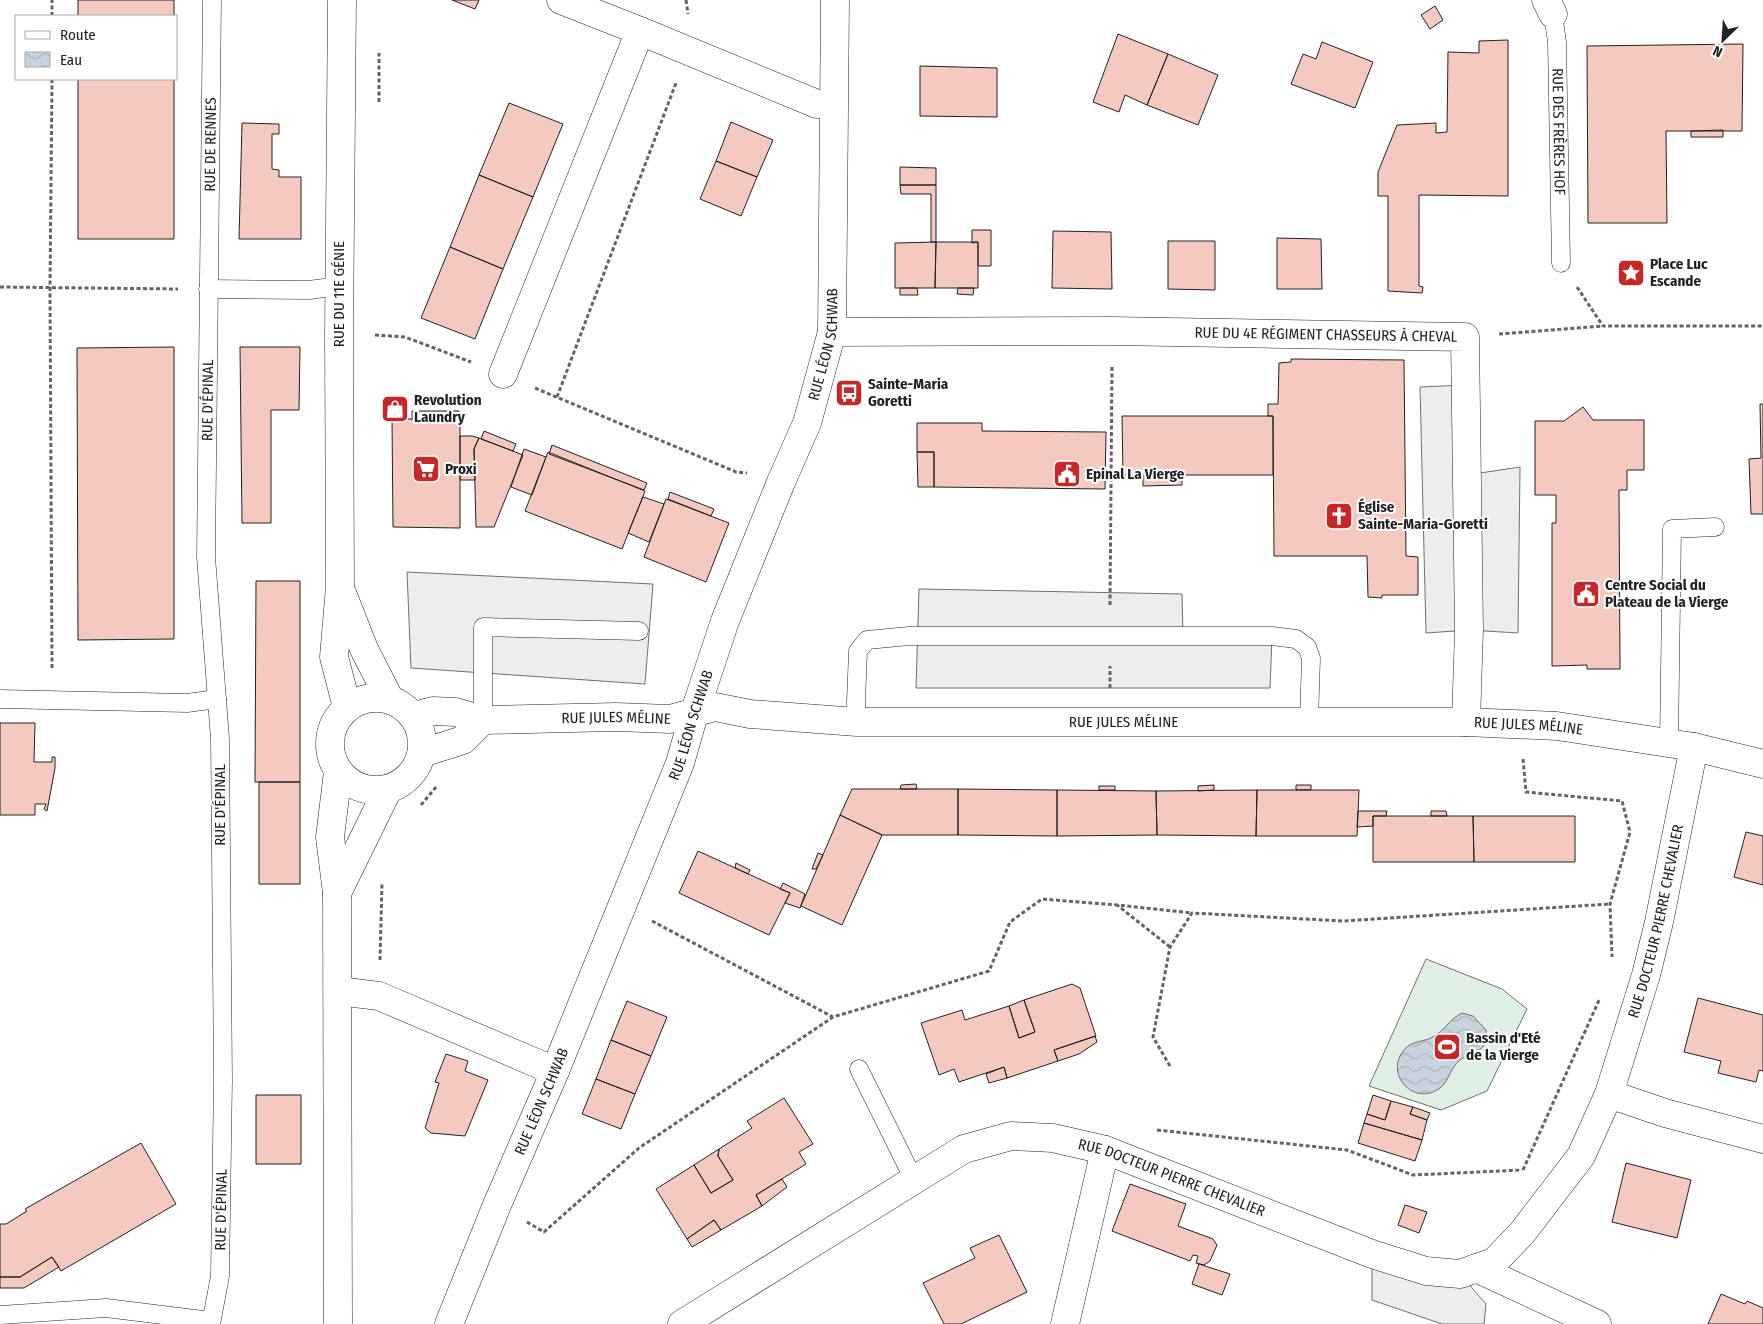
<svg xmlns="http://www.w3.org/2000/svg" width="1763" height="1324" viewBox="0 0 1763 1324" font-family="'Fira Sans Condensed',sans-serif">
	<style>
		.pitch { fill: #e0efe3; stroke: #6f6f6f }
		.parking { fill: #ededed; stroke: #6f6f6f }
		.water { fill: url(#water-waves); stroke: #6f6f6f }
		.building { fill: #f3c9c0; stroke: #222 }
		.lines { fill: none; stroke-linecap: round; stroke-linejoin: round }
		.lane-casing { stroke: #222; stroke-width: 19 }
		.street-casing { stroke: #222; stroke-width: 29 }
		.path { stroke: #646464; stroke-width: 3; stroke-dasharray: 4 2.5; stroke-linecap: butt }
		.lane { stroke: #fff; stroke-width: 18 }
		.street { stroke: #fff; stroke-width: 28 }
		.labels { text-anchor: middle; stroke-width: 4; stroke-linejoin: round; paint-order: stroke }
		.street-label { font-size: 15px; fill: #222; stroke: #fff }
		.poi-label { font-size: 15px; font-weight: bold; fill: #222; stroke: #fff; text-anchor: start }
	</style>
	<defs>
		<pattern id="water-waves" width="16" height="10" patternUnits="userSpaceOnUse" patternTransform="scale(1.25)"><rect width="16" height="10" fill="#c7d3dd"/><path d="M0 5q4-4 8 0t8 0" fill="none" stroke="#abb5bd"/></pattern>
	</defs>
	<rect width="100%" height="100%" fill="#fff"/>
	<path class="pitch" d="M1426 959 1502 989 1527 1009 1487 1091 1441 1110 1369 1086Z"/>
	<path class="parking" d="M1465 385 1467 475 1520 467 1518 633 1469 630 1426 633 1420 387Z
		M407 572 653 584 645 684 411 668Z
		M919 589 1182 594 1183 636H1272L1270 688H916Z
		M1372 1254 1460 1274 1486 1304 1484 1324H1442L1372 1300Z"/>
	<path class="water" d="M1462 1013 1473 1016 1486 1030C1488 1054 1476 1048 1460 1060 1450 1068 1449 1081 1440 1088 1413 1108 1383 1072 1405 1049 1411 1041 1424 1042 1433 1037 1444 1031 1450 1019 1462 1013Z"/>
	<path class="building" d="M78 0H174V16H78Z
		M452 0H479L475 9Z
		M1435 6 1443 20 1430 29 1421 15Z
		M1118 34 1168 54 1147 105 1125 95 1119 112 1093 102Z
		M1508 40V196L1419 195V286L1423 287 1422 293 1388 291V196H1378V172L1397 125 1436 123V133L1447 132 1448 52 1479 53V41Z
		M1322 42 1373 62 1355 108 1291 84 1303 54 1316 59Z
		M1743 44 1742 131H1666L1667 223H1588L1587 46Z
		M1168 54 1218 75 1198 125 1147 105Z
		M920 66 997 68V117L920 116Z
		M78 79H174V239H78Z
		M509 103 563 124 533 197 479 175Z
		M731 122 773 140 757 177 716 161Z
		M242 123 279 124V134H272V169L279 170V177H301V239H239Z
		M1723 130V137H1691V131Z
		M716 161 757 177 741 216 700 199Z
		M900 167 936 168V185H900Z
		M479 175 533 197 503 269 450 247Z
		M900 185H936V242H931V194H901Z
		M972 230H991V266H978V242L972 243Z
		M1053 231 1111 232 1112 289 1052 288Z
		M1277 238 1321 239 1322 289H1277Z
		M1168 241H1215V290L1168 289Z
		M936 242 935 288H895V243Z
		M936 242H978V288H935Z
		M450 247 503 269 475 339 421 318Z
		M900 288H917L918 295H900Z
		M958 288H974L973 295 957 294Z
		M174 347V639L78 640 77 348Z
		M240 347H300L299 410H271V523H242Z
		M1291 359 1404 360 1406 556 1418 557V595H1382V598L1368 597 1367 556H1274L1273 416H1268V404H1278L1279 363 1291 362Z
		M1760 404H1763V514H1751L1749 459 1761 458Z
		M1583 407 1593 420H1644V470H1627V490H1619L1620 669H1587V665L1552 666V523H1556V495H1535V421H1564Z
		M412 411H459L458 419H412Z
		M1122 416H1273V475H1182V485L1143 486V475H1123Z
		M392 419H460V528L393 527Z
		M917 423H982V431L1106 432 1105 489 934 487V452H917Z
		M484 431 516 444 513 451 481 439Z
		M460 436H472L479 438 474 449 475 480H460Z
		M479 438 523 455 494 527H476L474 449Z
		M552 445 647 483 644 490 549 454Z
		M524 449 546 457 532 495 511 487Z
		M548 452 645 491 622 549 525 511Z
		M917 452H934V487H918Z
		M670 492 714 509 711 516 668 499Z
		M643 497 664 504 649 542 628 533Z
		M666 499 729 523 706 582 644 557Z
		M256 581H300V782H255Z
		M0 723H35L34 762H52V757H55V768L47 811 44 809 46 804H35V815H0Z
		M259 782H300V884H259Z
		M916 784 917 789H900L901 785Z
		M1214 785V790L1198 791V786Z
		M1296 785H1311V790H1296Z
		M1099 786H1115V790H1099Z
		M852 789H958V835H882L840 815Z
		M958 789 1057 790V836L958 835Z
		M1057 790 1156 791 1157 835 1057 836Z
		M1257 790 1256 836 1157 835 1156 791Z
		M1257 790H1359L1357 836H1256Z
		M1358 811H1387L1386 816H1373V826L1357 827Z
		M1431 811H1446L1447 816H1431Z
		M840 815 882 835 842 925 801 906Z
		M1373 816H1473L1474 862H1373Z
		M1473 816H1575V862H1474Z
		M1746 832 1763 836V885L1734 877Z
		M698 851 790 893 769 935 679 893Z
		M818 853 823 855 816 869H812Z
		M736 863 750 870 748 874 735 868Z
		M783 883 805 894 800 908 785 903 790 893 780 889Z
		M1072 984 1080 988 1096 1036 1054 1050 1058 1061 1007 1078 1004 1067 959 1082 954 1069 939 1075 921 1023 962 1010 965 1020 1009 1006 1019 1038 1035 1032 1024 1000Z
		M1698 998 1763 1015V1071L1759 1070 1756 1082 1718 1073 1721 1061 1684 1052Z
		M1024 1000 1035 1032 1019 1038 1009 1006Z
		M627 1001 667 1017 651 1056 611 1040Z
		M1095 1036 1097 1042 1079 1054 1058 1061 1054 1050Z
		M611 1040 651 1056 635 1094 596 1079Z
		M446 1054 468 1061 465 1071 488 1080 465 1136 431 1133 425 1128 439 1083 435 1082Z
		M1004 1067 1007 1078 989 1083 986 1074Z
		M596 1079 635 1094 621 1129 582 1114Z
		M256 1095H301V1164H256Z
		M1373 1095 1391 1101 1385 1120 1367 1114Z
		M784 1098 813 1144 799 1152 806 1164 756 1195 762 1206 721 1230 714 1220 687 1239 656 1189 694 1165 711 1193 733 1180 718 1156 719 1149 752 1128 747 1121Z
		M1391 1101 1413 1107 1410 1114 1427 1120 1422 1140 1364 1123 1367 1114 1385 1120Z
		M1413 1107 1430 1113 1427 1120 1410 1114Z
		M1364 1123 1422 1140 1415 1161 1358 1143Z
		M141 1143 176 1204 61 1271 52 1257 20 1277H0V1224H6L27 1211 25 1209Z
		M719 1149 718 1156 733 1180 711 1193 694 1165Z
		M1626 1163 1691 1180 1677 1238 1612 1222Z
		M782 1179 787 1187 762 1206 756 1195Z
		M1130 1184 1186 1204 1178 1226 1213 1239 1217 1245 1210 1261 1204 1265 1196 1263 1198 1256 1193 1255 1190 1261 1112 1231Z
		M1405 1205 1427 1212 1419 1233 1398 1225Z
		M714 1220 721 1230 692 1247 687 1239Z
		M999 1235 1027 1292 961 1324H944L923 1283 975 1258 970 1248Z
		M52 1257 59 1267 24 1288H0V1277H20Z
		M1199 1264 1230 1274 1222 1295 1192 1284Z
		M1721 1294 1745 1304 1747 1301 1763 1308V1324H1708Z"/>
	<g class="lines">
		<g class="lane-casing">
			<g id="lane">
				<path id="s1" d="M1553 14 1557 42 1561 263"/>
				<path d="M208 289 309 290 339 286"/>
				<path d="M0 699 187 703 217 699"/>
				<path d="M483 720V627L639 631"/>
				<path d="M857 722 856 702 858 651 867 640 909 636H1272L1296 639 1307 647 1311 658 1309 721"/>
				<path d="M1669 743 1672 529 1715 527"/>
				<path d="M859 1069 914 1180"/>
				<path d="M0 1315 106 1308 211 1321"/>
				<path id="s2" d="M211 1324 220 1276 223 1080 220 739 206 557 212 0"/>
			</g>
		</g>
		<g class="street-casing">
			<g id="street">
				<path d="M342 0 339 334 340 587 334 657 347 707"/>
				<path d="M561 0 640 31"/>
				<path d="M1546 0 1553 14"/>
				<path id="s3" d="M832 332 1112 331 1465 337 1469 630 1466 722"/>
				<path d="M503 374 640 31 817 104H833"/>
				<path d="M342 593 364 649 389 698"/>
				<circle cx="376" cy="744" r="46"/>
				<path id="s4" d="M414 716 433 711 455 712 483 720 616 717 670 719 715 707 750 714 857 722H1466L1557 726 1694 747 1763 764"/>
				<path d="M422 753 463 740 483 720"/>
				<path d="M337 893 388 789"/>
				<path d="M338 991 379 996 555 1071"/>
				<path d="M1609 1094 1665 1113 1763 1139"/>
				<path d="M1476 1268 1597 1324"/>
				<path d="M338 1324 337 893 330 837 338 772"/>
				<path id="s5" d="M449 1324 497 1205 555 1071 680 763 694 714 725 621 781 482 807 423 832 332 835 0"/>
				<path id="s6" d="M682 1324 964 1149 1011 1136 1053 1138 1105 1150 1372 1254 1426 1271 1460 1274 1494 1262 1522 1233 1581 1156 1609 1094 1646 975 1659 922 1694 747"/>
				<path d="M1065 1324 1105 1150"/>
			</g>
		</g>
		<path class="path" d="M686 0 688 14
			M52 16V0
			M52 79 50 288 52 669
			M379 102V53
			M0 287 178 289
			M1577 287 1603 326H1763
			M1499 334 1603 326
			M375 335 405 337 471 362
			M535 388 736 472 747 473
			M557 397 676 83
			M1110 605 1112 366
			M1110 688V666
			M1523 759 1526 792 1622 801 1630 832 1610 904 1612 957
			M421 805 436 787
			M652 921 833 1017
			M1170 947 1117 905 1192 913
			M380 960 382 884
			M1170 1066 1153 1037 1170 947 1192 913 1343 921 1610 904
			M1157 1130 1347 1150 1413 1175 1522 1170
			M1523 1170 1600 998
			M527 1222 544 1232 639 1148 833 1017 989 971 1010 922 1042 899 1117 905"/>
		<use href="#lane" class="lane"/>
		<use href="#street" class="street"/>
	</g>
	<defs>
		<g id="sight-square" transform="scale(1.4375)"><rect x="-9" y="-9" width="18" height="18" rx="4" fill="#c62828" stroke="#fff"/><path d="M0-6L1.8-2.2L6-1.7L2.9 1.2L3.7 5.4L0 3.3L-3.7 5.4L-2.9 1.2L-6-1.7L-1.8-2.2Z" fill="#fff"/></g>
		<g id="bus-square" transform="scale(1.4375)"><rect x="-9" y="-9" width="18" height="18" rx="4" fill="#c62828" stroke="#fff"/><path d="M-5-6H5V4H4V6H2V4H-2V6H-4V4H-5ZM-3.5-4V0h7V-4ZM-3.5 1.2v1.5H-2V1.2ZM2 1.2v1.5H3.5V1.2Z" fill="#fff"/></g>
		<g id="shop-square" transform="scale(1.4375)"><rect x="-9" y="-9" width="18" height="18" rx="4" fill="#c62828" stroke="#fff"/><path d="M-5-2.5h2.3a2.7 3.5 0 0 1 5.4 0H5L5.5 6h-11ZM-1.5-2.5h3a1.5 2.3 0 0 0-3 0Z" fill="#fff"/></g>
		<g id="supermarket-square" transform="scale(1.4375)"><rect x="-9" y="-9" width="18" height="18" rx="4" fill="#c62828" stroke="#fff"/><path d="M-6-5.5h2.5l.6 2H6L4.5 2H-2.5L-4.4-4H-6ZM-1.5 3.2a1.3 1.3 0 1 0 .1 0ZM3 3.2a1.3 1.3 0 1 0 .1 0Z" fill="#fff"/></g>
		<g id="civic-square" transform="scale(1.4375)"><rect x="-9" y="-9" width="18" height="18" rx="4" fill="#c62828" stroke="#fff"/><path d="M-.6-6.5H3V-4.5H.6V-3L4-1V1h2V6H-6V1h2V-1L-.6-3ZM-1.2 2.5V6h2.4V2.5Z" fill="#fff"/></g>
		<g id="church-square" transform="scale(1.4375)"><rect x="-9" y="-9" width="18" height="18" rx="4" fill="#c62828" stroke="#fff"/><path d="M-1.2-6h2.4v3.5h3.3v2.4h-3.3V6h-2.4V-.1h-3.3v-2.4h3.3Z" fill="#fff"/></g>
		<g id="stadium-square" transform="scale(1.4375)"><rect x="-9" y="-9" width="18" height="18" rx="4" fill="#c62828" stroke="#fff"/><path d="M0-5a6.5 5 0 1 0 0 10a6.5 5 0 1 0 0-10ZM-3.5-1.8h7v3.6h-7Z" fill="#fff"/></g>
	</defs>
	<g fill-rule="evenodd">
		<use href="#sight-square" x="1631" y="273"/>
		<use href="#bus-square" x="849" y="393"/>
		<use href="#shop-square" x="395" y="409"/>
		<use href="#supermarket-square" x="426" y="469"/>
		<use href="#civic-square" x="1067" y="474"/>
		<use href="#church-square" x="1339" y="516"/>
		<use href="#civic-square" x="1586" y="594"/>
		<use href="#stadium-square" x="1447" y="1047"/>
	</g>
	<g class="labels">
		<g class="street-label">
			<text dy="5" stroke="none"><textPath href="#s1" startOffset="118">RUE DES FRÈRES HOF</textPath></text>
			<text dy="5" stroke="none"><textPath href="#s2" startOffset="1181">RUE DE RENNES</textPath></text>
			<text transform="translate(339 294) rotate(-90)" y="5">RUE DU 11E GÉNIE</text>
			<text dy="5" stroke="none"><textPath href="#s3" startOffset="494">RUE DU 4E RÉGIMENT CHASSEURS À CHEVAL</textPath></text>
			<text dy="5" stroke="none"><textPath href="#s5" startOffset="1051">RUE LÉON SCHWAB</textPath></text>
			<text dy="5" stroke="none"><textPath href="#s2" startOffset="925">RUE D'ÉPINAL</textPath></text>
			<text dy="5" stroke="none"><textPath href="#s4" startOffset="204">RUE JULES MÉLINE</textPath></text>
			<text dy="5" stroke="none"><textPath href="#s4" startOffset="714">RUE JULES MÉLINE</textPath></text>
			<text dy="5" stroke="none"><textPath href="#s5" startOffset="646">RUE LÉON SCHWAB</textPath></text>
			<text dy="5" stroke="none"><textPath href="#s4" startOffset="1119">RUE JULES MÉLINE</textPath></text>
			<text transform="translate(220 805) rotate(-90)" y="5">RUE D'ÉPINAL</text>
			<text dy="5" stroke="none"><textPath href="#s6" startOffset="1274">RUE DOCTEUR PIERRE CHEVALIER</textPath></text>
			<text dy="5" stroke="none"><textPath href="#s5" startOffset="241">RUE LÉON SCHWAB</textPath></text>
			<text dy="5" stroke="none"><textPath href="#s6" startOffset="548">RUE DOCTEUR PIERRE CHEVALIER</textPath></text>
			<text dy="5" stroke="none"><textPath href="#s2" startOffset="115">RUE D'ÉPINAL</textPath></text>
		</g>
		<g class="poi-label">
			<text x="1650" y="269">Place Luc<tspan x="1650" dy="17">Escande</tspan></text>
			<text x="868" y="389">Sainte-Maria<tspan x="868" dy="17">Goretti</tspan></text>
			<text x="414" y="405">Revolution<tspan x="414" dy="17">Laundry</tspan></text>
			<text x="445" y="474">Proxi</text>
			<text x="1086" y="479">Epinal La Vierge</text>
			<text x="1358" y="512">Église<tspan x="1358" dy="17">Sainte-Maria-Goretti</tspan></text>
			<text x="1605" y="590">Centre Social du<tspan x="1605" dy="17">Plateau de la Vierge</tspan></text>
			<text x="1466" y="1043">Bassin d'Eté<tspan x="1466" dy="17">de la Vierge</tspan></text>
		</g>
	</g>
	<rect x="15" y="15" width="162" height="65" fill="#ffffff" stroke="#a7a7a7"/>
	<rect x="25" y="31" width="25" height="8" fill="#ffffff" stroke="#a7a7a7"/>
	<text x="60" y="40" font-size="15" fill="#222222">Route</text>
	<rect x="25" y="52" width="25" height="15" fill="url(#water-waves)" stroke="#a7a7a7"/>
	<text x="60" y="65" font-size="15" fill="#222222">Eau</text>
	<g transform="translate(1723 40) rotate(205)" stroke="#ffffff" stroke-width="4" paint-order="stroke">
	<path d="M0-4L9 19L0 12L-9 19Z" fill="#222222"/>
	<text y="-8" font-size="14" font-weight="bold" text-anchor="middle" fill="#222222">N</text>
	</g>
</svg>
